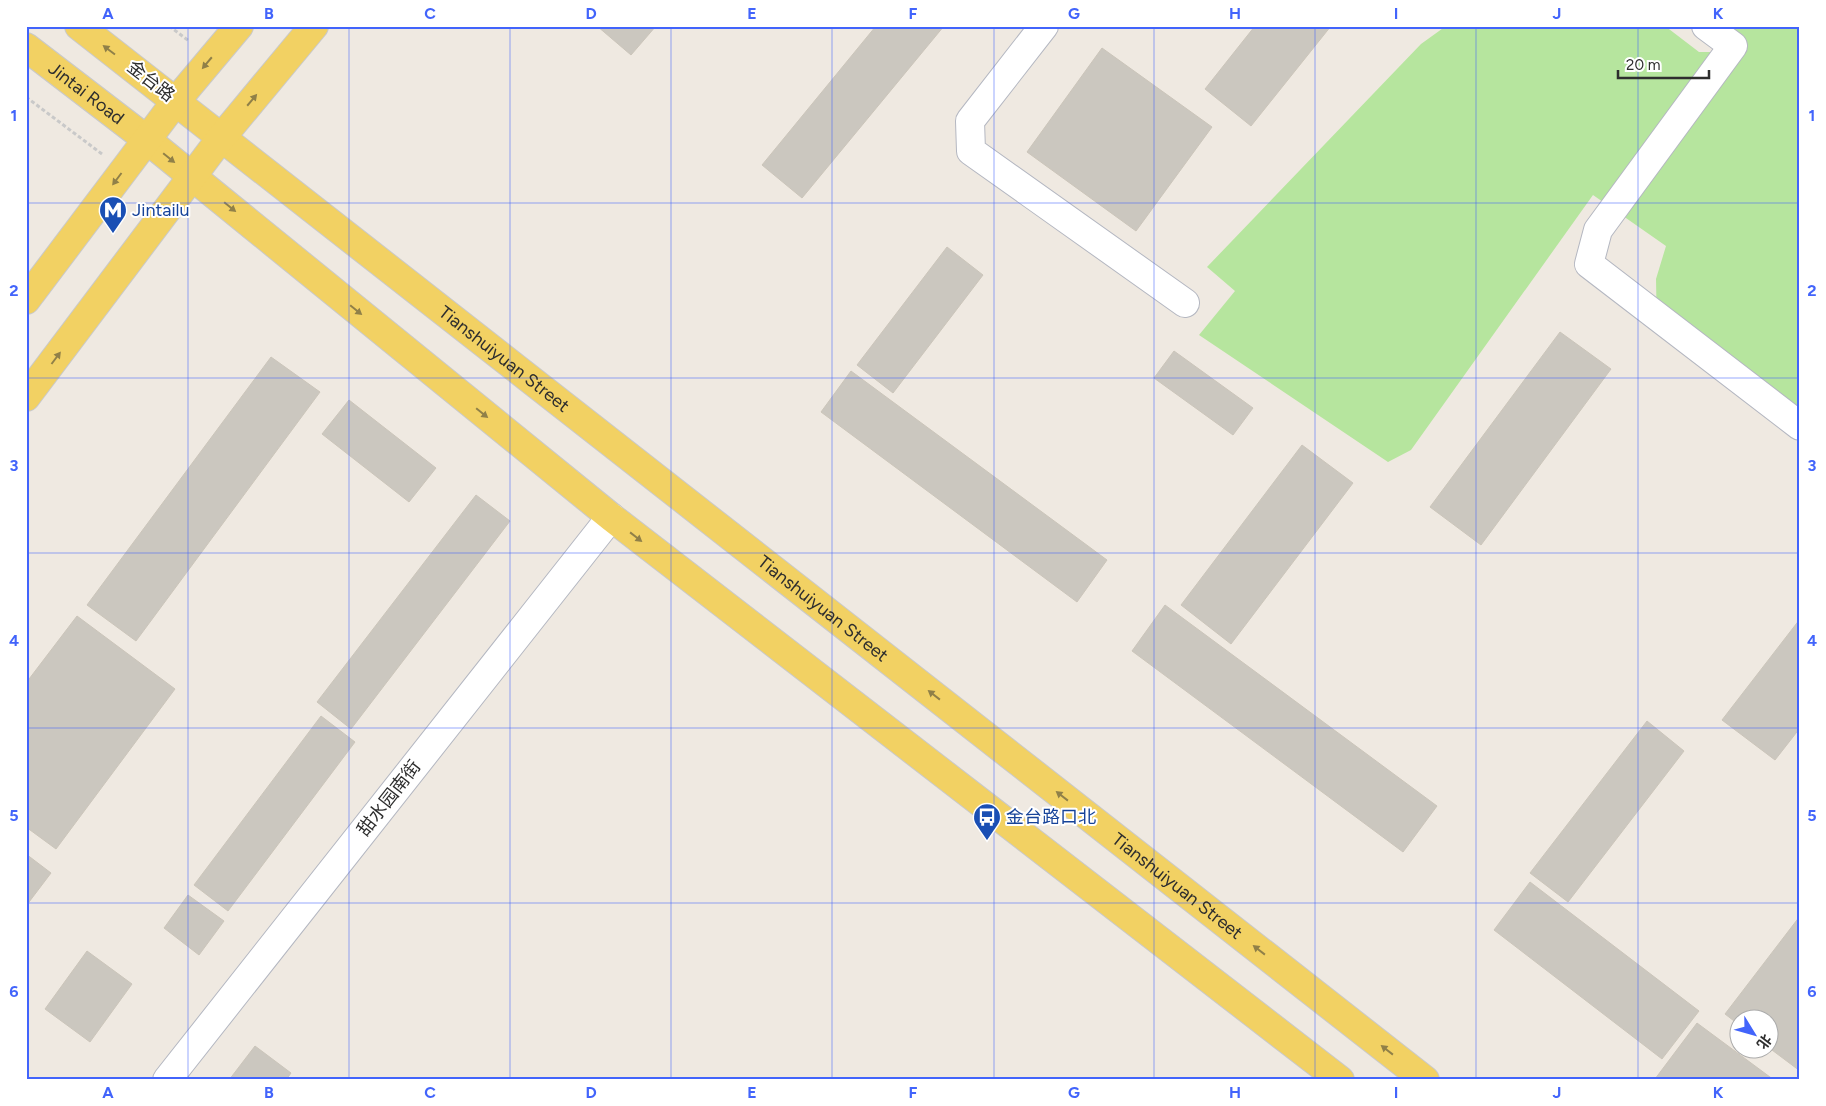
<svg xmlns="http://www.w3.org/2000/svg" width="1826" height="1106" viewBox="0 0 1826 1106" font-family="Figtree,'Noto Sans SC',sans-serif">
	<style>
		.green { fill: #b6e59e }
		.building { fill: #cbc7bf; stroke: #cbc5ba }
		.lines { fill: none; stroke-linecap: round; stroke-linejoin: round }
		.minor-casing { stroke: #b4b7c1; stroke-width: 30 }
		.primary-casing { stroke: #c9c9c9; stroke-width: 30 }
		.path { stroke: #c9c9c9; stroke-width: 3; stroke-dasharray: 4 2.5; stroke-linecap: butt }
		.minor { stroke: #fff; stroke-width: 28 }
		.primary { stroke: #f2d163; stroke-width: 28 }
		.oneway { fill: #908048 }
		.grid { fill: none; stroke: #4264fb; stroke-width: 1; stroke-opacity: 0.55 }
		.labels { text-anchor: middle; stroke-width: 4; stroke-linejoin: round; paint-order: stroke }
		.street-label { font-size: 18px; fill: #2e2e2e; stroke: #fff }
		.transit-label { font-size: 18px; fill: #164399; stroke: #fff; text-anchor: start }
		.neatline { fill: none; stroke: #4264fb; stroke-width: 2 }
		.grid-label { font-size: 16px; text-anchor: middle; font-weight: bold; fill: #4264fb }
	</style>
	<rect width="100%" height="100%" fill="#efe9e1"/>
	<path class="green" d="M1446 26H1665L1699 52H1719L1724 26H1800V438L1657 332 1656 279 1666 246 1593 195 1411 450 1388 462 1199 335 1235 291 1207 267 1421 44Z"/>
	<path class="building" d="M597 26H656L631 55Z
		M876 26H944L802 198 762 165Z
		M1255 26H1331L1251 126 1205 89Z
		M1102 48 1212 127 1136 231 1027 152Z
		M947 247 983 275 893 393 857 365Z
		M1560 332 1611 369 1481 545 1430 507Z
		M1174 351 1253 408 1233 435 1154 378Z
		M271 357 320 392 136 641 87 605Z
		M851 371 1107 560 1077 602 821 412Z
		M349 400 436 468 409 502 322 434Z
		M1302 445 1353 483 1231 644 1181 605Z
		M476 495 510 521 351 729 317 702Z
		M1165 605 1437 806 1403 852 1132 651Z
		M77 616 175 689 56 849 26 827V683Z
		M1800 619V728L1775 760 1722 720Z
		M321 716 355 742 228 911 194 885Z
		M1647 721 1684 751 1568 902 1530 873Z
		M26 854 51 873 26 906Z
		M1530 882 1699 1011 1662 1059 1494 930Z
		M188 895 224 921 199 955 164 928Z
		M1800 916V1071L1768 1047V1018H1738V1024L1725 1014Z
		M87 951 132 984 90 1042 45 1009Z
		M1697 1023 1774 1080 1655 1079Z
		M255 1046 291 1073 286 1080H229Z"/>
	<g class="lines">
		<g class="minor-casing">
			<path id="minor" d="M1044 26 970 121 971 151 1185 303
				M1706 26 1733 46 1598 230 1589 264 1800 426
				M167 1080 611 517"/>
		</g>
		<g class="primary-casing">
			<g id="primary">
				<path id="s1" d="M79 26 1425 1080"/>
				<path id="s2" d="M26 47 146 139 611 517 1340 1080"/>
				<path d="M26 300 176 101 239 26"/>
				<path d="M26 397 221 138 314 26"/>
			</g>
		</g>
		<path class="path" d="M169 26 189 41
			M26 97 102 154"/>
		<use href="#minor" class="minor"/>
		<use href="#primary" class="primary"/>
	</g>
	<defs><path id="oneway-solid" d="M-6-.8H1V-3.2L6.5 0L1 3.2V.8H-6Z" transform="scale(1.25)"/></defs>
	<g class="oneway">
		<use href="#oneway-solid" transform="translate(109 50) rotate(-143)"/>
		<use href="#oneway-solid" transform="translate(207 63) rotate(130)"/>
		<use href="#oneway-solid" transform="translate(252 100) rotate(-50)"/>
		<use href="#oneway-solid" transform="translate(169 158) rotate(39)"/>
		<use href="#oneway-solid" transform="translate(117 179) rotate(127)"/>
		<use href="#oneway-solid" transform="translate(230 207) rotate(39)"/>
		<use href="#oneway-solid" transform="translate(356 310) rotate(39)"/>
		<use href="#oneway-solid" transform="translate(56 358) rotate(-53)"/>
		<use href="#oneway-solid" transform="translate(482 413) rotate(39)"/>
		<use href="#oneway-solid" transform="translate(636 537) rotate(38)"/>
		<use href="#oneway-solid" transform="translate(934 695) rotate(-142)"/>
		<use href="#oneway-solid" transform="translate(1062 796) rotate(-142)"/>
		<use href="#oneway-solid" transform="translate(1259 950) rotate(-142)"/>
		<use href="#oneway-solid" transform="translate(1387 1050) rotate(-142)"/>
	</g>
	<path class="grid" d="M188 26V1080M349 26V1080M510 26V1080M671 26V1080M832 26V1080M994 26V1080M1154 26V1080M1315 26V1080M1476 26V1080M1638 26V1080M26 203H1800M26 378H1800M26 553H1800M26 728H1800M26 903H1800"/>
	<defs>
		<g id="metro-pin" transform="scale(1.4375)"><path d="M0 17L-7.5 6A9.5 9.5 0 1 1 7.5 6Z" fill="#1a4fb4" stroke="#fff"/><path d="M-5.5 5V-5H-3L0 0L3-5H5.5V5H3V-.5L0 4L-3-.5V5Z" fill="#fff"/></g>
		<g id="bus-pin" transform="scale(1.4375)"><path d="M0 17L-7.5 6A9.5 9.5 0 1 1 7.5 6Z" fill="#1a4fb4" stroke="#fff"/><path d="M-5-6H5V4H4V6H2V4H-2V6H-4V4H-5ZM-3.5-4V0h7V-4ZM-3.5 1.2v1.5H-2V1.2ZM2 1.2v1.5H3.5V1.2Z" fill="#fff"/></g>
	</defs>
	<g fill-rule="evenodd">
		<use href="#metro-pin" x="113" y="210"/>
		<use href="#bus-pin" x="987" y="817"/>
	</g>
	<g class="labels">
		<g class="street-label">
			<text transform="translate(151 81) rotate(38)" y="6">金台路</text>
			<text dy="6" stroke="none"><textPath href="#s2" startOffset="76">Jintai Road</textPath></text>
			<text dy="6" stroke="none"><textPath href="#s1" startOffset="540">Tianshuiyuan Street</textPath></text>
			<text dy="6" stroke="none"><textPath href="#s1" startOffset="945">Tianshuiyuan Street</textPath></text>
			<text transform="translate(389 798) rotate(-52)" y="6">甜水园南街</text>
			<text dy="6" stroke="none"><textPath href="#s1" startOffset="1395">Tianshuiyuan Street</textPath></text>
		</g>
		<g class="transit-label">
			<text x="132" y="216">Jintailu</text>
			<text x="1006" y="823">金台路口北</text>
		</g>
	</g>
	<rect width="1826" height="1106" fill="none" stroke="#ffffff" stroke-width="55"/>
	<g transform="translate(1754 1034) rotate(127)"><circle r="24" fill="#ffffff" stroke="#ababab"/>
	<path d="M0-4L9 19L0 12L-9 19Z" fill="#4264fb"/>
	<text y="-8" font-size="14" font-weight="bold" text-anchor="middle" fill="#2e2e2e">北</text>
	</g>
	<path d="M1618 70v8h91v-8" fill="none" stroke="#2e2e2e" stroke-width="2.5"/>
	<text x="1626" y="70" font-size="15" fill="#2e2e2e" stroke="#ffffff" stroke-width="4" paint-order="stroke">20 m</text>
	<rect x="28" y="28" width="1770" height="1050" class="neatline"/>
	<g class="grid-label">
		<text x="108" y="19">A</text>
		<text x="269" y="19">B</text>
		<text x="430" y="19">C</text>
		<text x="591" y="19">D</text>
		<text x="752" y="19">E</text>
		<text x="913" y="19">F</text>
		<text x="1074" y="19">G</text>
		<text x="1235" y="19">H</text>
		<text x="1396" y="19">I</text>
		<text x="1557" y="19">J</text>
		<text x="1718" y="19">K</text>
		<text x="14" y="121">1</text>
		<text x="1812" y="121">1</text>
		<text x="14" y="296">2</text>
		<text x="1812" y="296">2</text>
		<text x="14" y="471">3</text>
		<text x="1812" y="471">3</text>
		<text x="14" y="646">4</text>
		<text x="1812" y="646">4</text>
		<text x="14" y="821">5</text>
		<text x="1812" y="821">5</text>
		<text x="14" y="997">6</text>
		<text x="1812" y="997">6</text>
		<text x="108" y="1098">A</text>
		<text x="269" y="1098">B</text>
		<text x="430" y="1098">C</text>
		<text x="591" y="1098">D</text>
		<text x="752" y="1098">E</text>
		<text x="913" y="1098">F</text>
		<text x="1074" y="1098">G</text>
		<text x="1235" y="1098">H</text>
		<text x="1396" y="1098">I</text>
		<text x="1557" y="1098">J</text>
		<text x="1718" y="1098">K</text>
	</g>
</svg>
